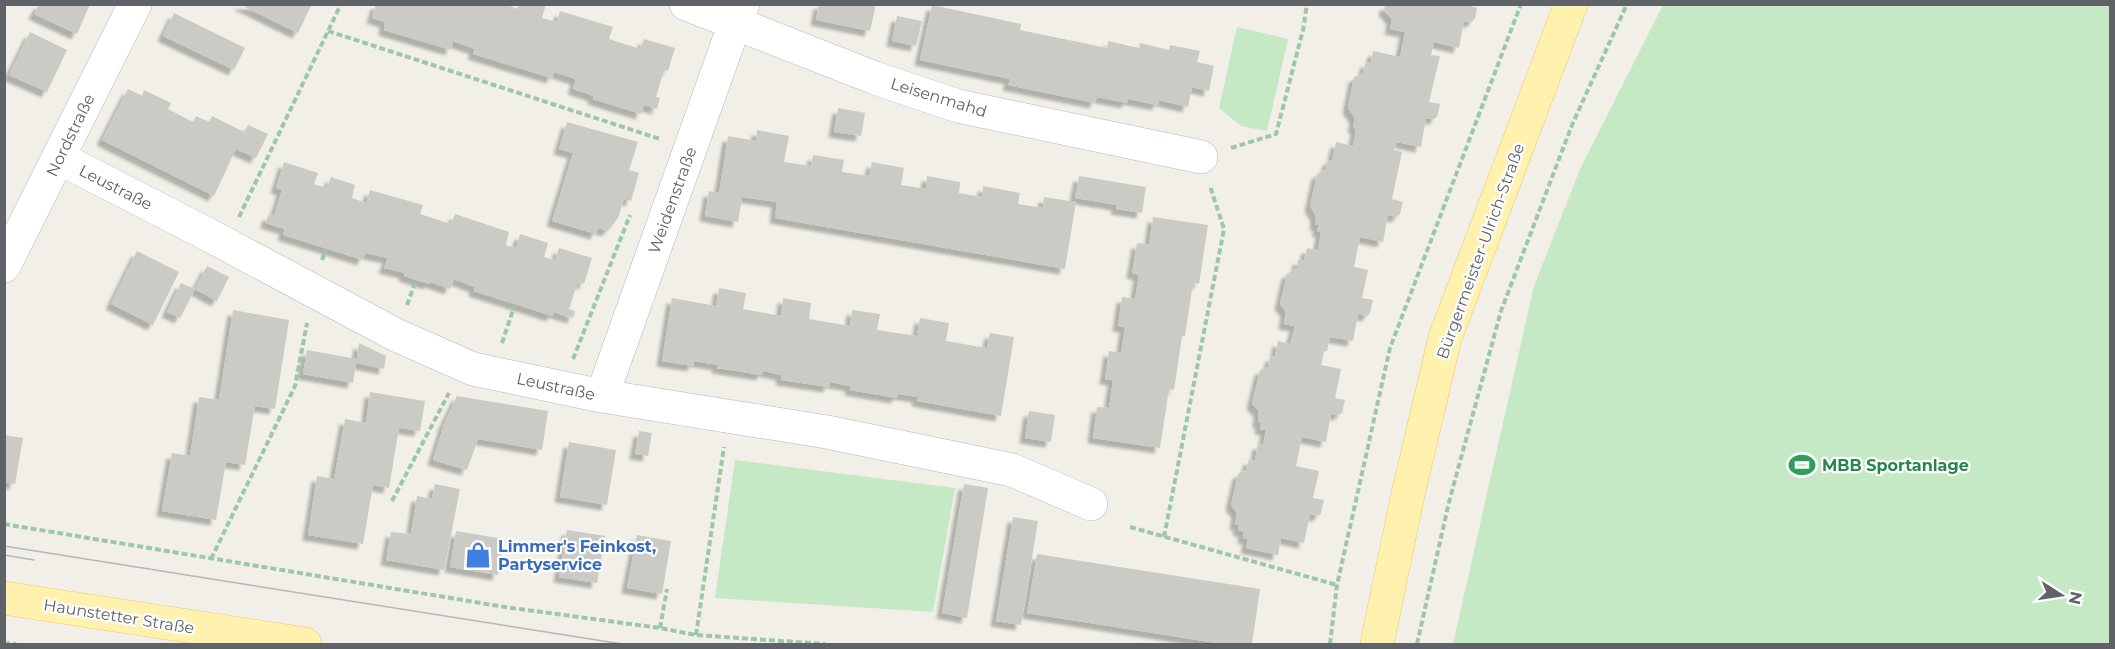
<svg xmlns="http://www.w3.org/2000/svg" width="2115" height="649" viewBox="0 0 2115 649" font-family="Montserrat,sans-serif">
	<style>
		.green { fill: #c5e8c5 }
		.building { fill: #cccac5; filter: url(#shadow) }
		.lines { fill: none; stroke-linecap: round; stroke-linejoin: round }
		.minor-casing { stroke: #b5b8bc; stroke-width: 34 }
		.major-casing { stroke: #f2c960; stroke-width: 34 }
		.path { stroke: #9cc7a9; stroke-width: 4; stroke-dasharray: 6 3; stroke-linecap: butt }
		.minor { stroke: #fff; stroke-width: 33 }
		.major { stroke: #fff2af; stroke-width: 33 }
		.tram { stroke: #b6b7b8; stroke-width: 1.5 }
		.labels { text-anchor: middle; stroke-width: 4.5; stroke-linejoin: round; paint-order: stroke }
		.street-label { font-size: 16px; fill: #5f6368; stroke: #fff }
		.leisure-label { font-size: 16px; font-weight: bold; fill: #27864d; stroke: #fff; text-anchor: start }
		.shop-label { font-size: 16px; font-weight: bold; fill: #366cbe; stroke: #fff; text-anchor: start }
	</style>
	<defs>
		<filter id="shadow"><feDropShadow dx="-5.5" dy="5.5" stdDeviation="1.5" flood-color="#0004"/></filter>
	</defs>
	<rect width="100%" height="100%" fill="#f1efe8"/>
	<path class="green" d="M1663 5H2110V644H1453L1534 286 1581 167Z
		M1237 27 1288 39 1267 131 1241 126 1219 108Z
		M735 460 955 488 933 612 715 598Z"/>
	<path class="building" d="M39 4H90L77 34 34 14Z
		M239 4H312L298 33Z
		M376 4H505L517 9 519 4H546L542 18 557 22 560 11 613 27 609 39 640 49 644 39 675 48 668 71 664 70 656 97 660 98 657 109 644 105 641 114 593 99 594 96 573 89 576 79 554 72 552 78 512 66 473 54 475 49 453 41 451 50 384 30 385 22 372 18Z
		M819 4H876L870 31 816 20Z
		M932 5 1021 24 1020 30 1107 48 1108 41 1139 48 1140 43 1169 50 1170 45 1200 51 1197 62 1214 66 1209 91 1192 87 1188 107 1159 100 1158 105 1128 99 1127 103 1097 97 1095 103 1008 85 1010 79 920 60Z
		M1385 5H1467L1477 8 1475 19 1471 22 1464 21 1459 48 1434 42 1431 55 1440 56 1429 102 1440 104 1437 117 1434 119 1426 118 1421 147 1397 142 1394 150 1402 152 1392 199 1403 202 1400 214 1396 217 1388 215 1383 242 1360 237 1354 267 1368 270 1362 298 1373 300 1370 313 1367 316 1358 314 1353 341 1330 337 1327 351H1324L1321 365 1341 369 1335 398 1345 400 1342 413 1338 415 1331 414 1326 442 1302 437 1296 466 1319 471 1313 498 1324 500 1321 513 1318 516 1310 514 1304 543 1281 538 1278 555 1246 548 1248 539 1243 538 1244 532 1238 530 1239 525 1235 524 1237 513 1231 505 1238 474 1246 470 1249 459 1255 461 1258 444 1263 445 1266 430 1260 429 1261 423H1258L1259 411 1252 404 1260 370 1268 367 1271 356 1275 357 1278 341 1290 344 1295 326 1284 324 1286 312 1280 304 1287 274 1297 268 1298 259 1304 261 1307 248 1318 250 1321 232 1317 231 1319 225H1315L1316 216 1310 206 1317 174 1326 169 1328 160H1332L1336 142 1353 146 1356 129 1353 127 1355 118 1348 108 1354 77 1363 73 1366 62 1371 63 1373 51 1400 57 1405 32 1390 29 1392 19 1384 10Z
		M174 13 245 48 234 70 163 36Z
		M897 16 922 21 916 46 892 41Z
		M30 32 67 50 47 92 9 75Z
		M128 89 142 96 144 90 171 103 168 109 193 122 196 116 209 122 212 116 244 132 248 125 268 134 256 158 236 149 214 196 102 140Z
		M838 108 865 113 861 136 834 132Z
		M567 122 638 142 629 170 639 173 631 201 624 199 618 218 607 231 598 228 596 234 552 221 573 153 559 149Z
		M757 130 789 136 784 162 811 166 813 155 844 160 842 172 869 176 872 162 904 168 901 185 926 189 927 176 960 182 959 193 982 197 983 186 1020 193 1018 204 1043 208 1044 197 1076 202 1065 269 775 218 777 202 742 197 738 222 705 216 709 191 719 193 728 136 756 141Z
		M284 162 318 173 314 184 327 188 331 177 355 185 352 198 366 203 370 190 423 205 420 214 451 224 455 214 509 232 506 245 516 248 520 234 548 243 544 257 555 260 559 248 592 258 584 284 578 282 569 309 575 311 573 318 553 312 552 316 474 291 475 287 454 279 450 289 430 282 429 284 404 276 405 273 384 268 388 258 365 253 363 260 283 235 285 229 266 223 268 215 274 216 282 190 276 188Z
		M1079 176 1146 187 1142 213 1116 209 1117 205 1075 198Z
		M1153 217 1208 225 1199 284 1193 283 1185 336H1182L1174 390 1169 389 1160 448 1093 438 1097 407 1109 408 1113 380 1105 379 1109 351 1121 353 1125 327 1118 326 1122 297 1135 299 1139 275 1132 273 1137 243 1149 245Z
		M137 251 179 272 153 325 111 304Z
		M207 266 229 277 217 301 195 289Z
		M181 283 195 289 180 318 167 312Z
		M719 288 746 293 743 309 781 316 783 298 811 303 809 319 850 326 852 310 880 314 877 330 917 336 920 318 949 323 946 341 987 348 990 333 1014 337 1001 416 917 401 918 397 898 394 897 398 850 390 851 386 830 382 829 387 781 380 782 375 763 371 762 375 717 368 718 365 694 361 693 366 662 361 672 298 716 306Z
		M233 310 289 320 275 409 255 406 245 465 226 462 216 520 162 511 172 453 190 456 199 397 219 400Z
		M359 343 386 356 384 369 356 363 353 383 303 374 307 350 357 359Z
		M370 392 425 401 420 431 399 428 389 488 373 485 363 544 308 535 317 476 334 479 345 419 366 423Z
		M457 396 548 411 542 450 478 439 467 470 433 460 444 424Z
		M1029 411 1055 415 1051 442 1025 438Z
		M639 431 652 433 648 456 635 454Z
		M4 435 23 438 15 484 4 482Z
		M569 442 616 450 607 505 560 497Z
		M435 484 460 489 444 570 386 560 391 532 411 534 417 496 432 499Z
		M964 484 988 488 967 618 942 613Z
		M1013 517 1038 521 1021 625 996 621Z
		M567 530 605 536 597 583 559 577Z
		M456 531 504 539 498 575 450 567Z
		M637 535 671 541 662 594 627 588Z
		M1037 554 1260 589 1252 644H1223L1027 613Z"/>
	<g class="lines">
		<g class="minor-casing">
			<path id="minor" d="M686 4 875 78 958 106 1201 157
				M59 158 207 234 396 335 473 369 602 396 827 432 1012 470 1091 504
				M4 266 135 4
				M602 396 735 23 743 4"/>
		</g>
		<g class="major-casing">
			<path id="major" d="M4 598 305 644
				M1377 644 1408 494 1445 338 1571 4"/>
		</g>
		<path class="path" d="M328 31 660 139
			M1231 148 1276 134 1303 30 1307 4
			M239 217 341 4
			M322 260 326 249
			M407 305 416 280
			M502 343 515 304
			M573 359 630 215
			M392 501 449 393
			M4 524 505 607 660 628 696 635 825 644
			M1130 527 1337 585
			M1164 537 1224 229 1210 186
			M211 559 295 386 307 323
			M660 628 667 589
			M696 635 724 447
			M4 643 16 644
			M1330 644 1337 585 1390 348 1521 4
			M1417 644 1449 502 1501 311 1572 125 1627 4"/>
		<use href="#minor" class="minor"/>
		<use href="#major" class="major"/>
		<path class="tram" d="M4 546 622 644
			M4 555 34 560"/>
	</g>
	<defs>
		<g id="stadium-bare" transform="scale(2.07)"><path d="M0-5a6.5 5 0 1 0 0 10a6.5 5 0 1 0 0-10ZM-3.5-1.8h7v3.6h-7Z" fill="#2e9e5b" stroke="#fff" stroke-width="2.5" paint-order="stroke"/></g>
		<g id="shop-bare" transform="scale(2.07)"><path d="M-5-2.5h2.3a2.7 3.5 0 0 1 5.4 0H5L5.5 6h-11ZM-1.5-2.5h3a1.5 2.3 0 0 0-3 0Z" fill="#3f7fe0" stroke="#fff" stroke-width="2.5" paint-order="stroke"/></g>
	</defs>
	<g fill-rule="evenodd">
		<use href="#stadium-bare" x="1802" y="465"/>
		<use href="#shop-bare" x="478" y="555"/>
	</g>
	<g class="labels">
		<g class="street-label">
			<text transform="translate(939 97) rotate(17)" y="6">Leisenmahd</text>
			<text transform="translate(70 135) rotate(-64)" y="6">Nordstraße</text>
			<text transform="translate(116 187) rotate(27)" y="6">Leustraße</text>
			<text transform="translate(672 200) rotate(-70)" y="6">Weidenstraße</text>
			<text transform="translate(1480 251) rotate(-70)" y="6">Bürgermeister-Ulrich-Straße</text>
			<text transform="translate(556 386) rotate(12)" y="6">Leustraße</text>
			<text transform="translate(119 616) rotate(9)" y="6">Haunstetter Straße</text>
		</g>
		<g class="leisure-label">
			<text x="1822" y="471">MBB Sportanlage</text>
		</g>
		<g class="shop-label">
			<text x="498" y="552">Limmer's Feinkost,<tspan x="498" dy="18">Partyservice</tspan></text>
		</g>
	</g>
	<rect width="2115" height="649" fill="none" stroke="#5f6368" stroke-width="12"/>
	<g transform="translate(2061 595) rotate(102)" stroke="#ffffff" stroke-width="4.5" paint-order="stroke">
	<path d="M0-4.5L10 22L0 15L-10 22Z" fill="#5f6368"/>
	<text y="-9" font-size="16" font-weight="bold" text-anchor="middle" fill="#5f6368">N</text>
	</g>
</svg>
